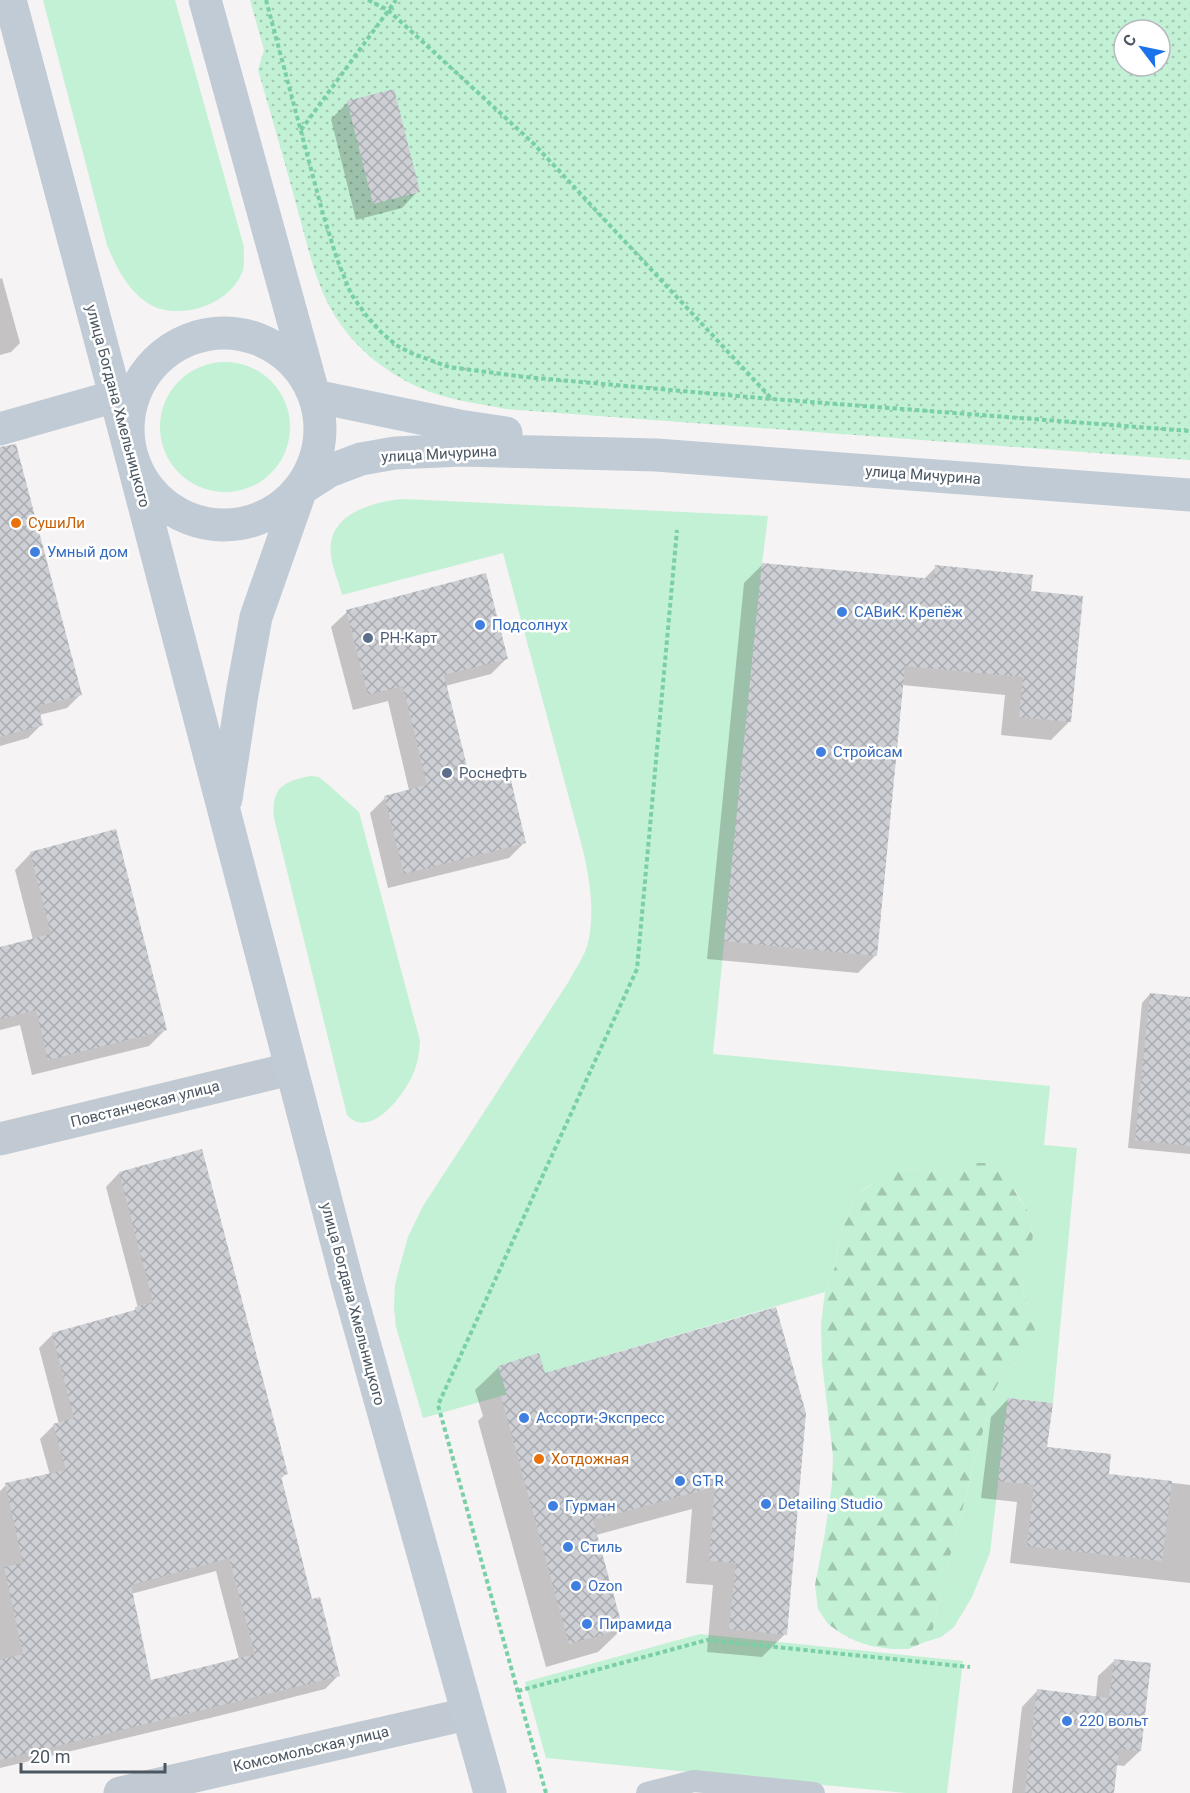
<svg xmlns="http://www.w3.org/2000/svg" width="1190" height="1793" viewBox="0 0 1190 1793" font-family="Roboto,sans-serif">
	<style>
		.grass { fill: #c3f1d5 }
		.forest { fill: url(#forest-firs) }
		.park { fill: url(#park-dots); fill-rule: evenodd }
		.shadow { fill: #0003; fill-rule: evenodd }
		.building { fill: url(#building-cross-hatch); fill-rule: evenodd }
		.lines { fill: none; stroke-linecap: round; stroke-linejoin: round }
		.path { stroke: #7ad0a6; stroke-width: 4; stroke-dasharray: 4.5 3; stroke-linecap: butt }
		.lane { stroke: #c1cad2; stroke-width: 22 }
		.street { stroke: #c1cad2; stroke-width: 33 }
		.secondary { stroke: #c1cbd6; stroke-width: 33 }
		.food-dot { fill: #e8710a; stroke: #fff; stroke-width: 2 }
		.shop-dot { fill: #3f7fe0; stroke: #fff; stroke-width: 2 }
		.service-dot { fill: #5c6f8a; stroke: #fff; stroke-width: 2 }
		.labels { text-anchor: middle; stroke-width: 5; stroke-linejoin: round; paint-order: stroke }
		.street-label { font-size: 15px; fill: #4a5661; stroke: #fff }
		.food-label { font-size: 15px; fill: #c56008; stroke: #fff; text-anchor: start }
		.shop-label { font-size: 15px; fill: #366cbe; stroke: #fff; text-anchor: start }
		.service-label { font-size: 15px; fill: #4e5e75; stroke: #fff; text-anchor: start }
	</style>
	<defs>
		<pattern id="forest-firs" width="22" height="20" patternUnits="userSpaceOnUse" patternTransform="scale(1.5)"><rect width="22" height="20" fill="#c3f1d5"/><path d="M5 1l3.5 6h-7zM16 11l3.5 6h-7z" fill="#a0c6b0"/></pattern>
		<pattern id="park-dots" width="8" height="8" patternUnits="userSpaceOnUse" patternTransform="scale(1.5)"><rect width="8" height="8" fill="#c3f1d5"/><path d="M2 2h.1M6 6h.1" fill="none" stroke="#a0c6b0" stroke-width="1.8" stroke-linecap="round"/></pattern>
		<pattern id="building-cross-hatch" width="8" height="8" patternUnits="userSpaceOnUse" patternTransform="scale(1.5)"><rect width="8" height="8" fill="#cdcfd5"/><path d="M0 0l8 8M0 8l8-8" fill="none" stroke="#a8abb0"/></pattern>
	</defs>
	<rect width="100%" height="100%" fill="#f5f3f3"/>
	<path class="grass" d="M43 0H175L244 247C243 254 245 263 243 270 232 304 180 322 149 304 127 290 117 268 107 245Z
		M160 427a65 65 0 1 1 130 0a65 65 0 1 1-130 0Z
		M403 499 768 516 762 563 713 1054 1050 1086 1044 1145 1077 1148 1053 1403 1008 1398 990 1553 972 1597 954 1627 941 1637 925 1642 933 1629 938 1602 993 1393 1005 1370 1020 1360 1031 1309 1024 1296 1022 1282 1033 1235 1027 1210 1015 1190 941 1168H920L900 1171 868 1186 857 1194 849 1212 839 1239 835 1267 825 1292 604 1356 555 1381 423 1418 396 1327 394 1308 395 1285 401 1262 408 1237 423 1206 569 981C575 969 585 956 588 943 595 913 590 880 583 850L503 553 342 595C339 582 332 568 331 555 326 514 372 502 403 499Z
		M311 776 319 777 325 782 359 812 420 1041C419 1053 418 1063 413 1074 405 1094 370 1141 347 1115L274 818C271 787 284 781 311 776Z
		M700 1634 963 1661 947 1793H906L546 1758 525 1682Z"/>
	<path class="forest" d="M972 1163H988L1000 1169 1027 1210 1033 1235 1030 1254 1022 1282 1024 1296 1031 1309 1035 1331 1031 1348 1020 1360 1005 1370 993 1393 938 1602 933 1629 925 1642 908 1649H892L871 1646 856 1641 842 1634 828 1624 818 1609 815 1585 825 1533 832 1484 833 1456 822 1363 821 1324 825 1292 835 1267 839 1239 849 1212 857 1194 881 1178 900 1171 920 1168H941Z"/>
	<path class="park" d="M250 0H1190V460L506 409C476 403 446 400 418 387 383 371 350 344 331 309 316 283 307 244 299 215 286 166 272 118 258 70L264 50ZM1124 30H1160V66H1124Z"/>
	<path class="shadow" d="M348 102 418 191 402 208 356 220 331 119Z
		M2 278 20 343 11 352 0 355V279Z
		M0 509 80 695 67 708 39 715 41 725 28 738 0 746Z
		M762 565 923 580 936 567 1030 592 1069 722 1051 740 1001 735 1005 695 902 685 876 955 858 973 707 959 744 583Z
		M347 612 507 658 491 674 445 686 469 779 525 842 509 858 388 888 370 813 385 798 409 790 388 701 353 710 331 627Z
		M31 853 165 1030 149 1046 32 1075 20 1025 0 1030V949L33 940 15 870Z
		M1150 994 1190 998V1154L1128 1148 1142 1003Z
		M119 1173 287 1473 280 1479 311 1601 338 1676 325 1689 210 1718 0 1768V1491L6 1485 50 1475 40 1439 54 1425 59 1424 39 1348 53 1334 132 1312 138 1308 106 1187ZM216 1571 239 1659 150 1682 131 1594Z
		M775 1309 785 1634 762 1657 707 1652 713 1585 686 1583 692 1509 596 1535 622 1629 598 1652 546 1667 478 1421 483 1416 475 1390 499 1367 544 1375Z
		M1008 1399 1046 1448 1107 1475 1190 1485V1583L1010 1563 1017 1502 981 1498 991 1417Z
		M1114 1661 1140 1751 1124 1766 1116 1765 1113 1793H1012L1022 1707 1037 1691 1096 1698 1098 1676Z"/>
	<path class="building" d="M394 89 420 192 373 204 347 101Z
		M16 444 82 695 38 706 43 725 0 737V447Z
		M762 563 934 579 935 565 1033 575 1031 591 1083 596 1071 722 1019 717 1023 677 905 666 877 956 724 941Z
		M486 573 508 659 444 675 470 778 508 768 526 843 404 874 384 796 427 785 403 686 368 695 346 610Z
		M116 829 167 1030 48 1060 36 1010 0 1019V947L51 934 30 852Z
		M1150 993 1190 997V1146L1135 1140Z
		M202 1149 288 1474 281 1476 312 1599 320 1597 340 1676 0 1760V1660L23 1654 4 1567 23 1563 5 1483 66 1470 53 1424 74 1418 52 1333 135 1310V1307L153 1302 119 1172ZM229 1558 255 1654 151 1680 131 1585Z
		M776 1307 806 1413 787 1635 729 1629 736 1563 709 1561 715 1487 593 1520 623 1629 569 1644 501 1396 507 1395 498 1366 539 1353 545 1373Z
		M1008 1398 1053 1403 1047 1447 1111 1454 1109 1474 1172 1481 1162 1561 1027 1546 1034 1485 998 1481Z
		M1114 1659 1151 1663 1141 1751 1119 1749 1114 1793H1025L1037 1689 1109 1698Z"/>
	<g class="lines">
		<path class="path" d="M266 0 323 214 337 259 351 294 366 315 381 332 396 345 411 353 449 367 525 377 772 399 1190 431
			M368 0 388 10 534 144 772 399
			M301 130 396 0
			M518 1691 707 1640 970 1667
			M546 1793 438 1405 637 969 677 530"/>
		<path class="lane" d="M647 1793 694 1781 814 1793"/>
		<path class="street" d="M0 1139 290 1069
			M120 1793 467 1714"/>
		<path class="secondary" d="M10 0 131 455 348 1285 490 1793
			M205 0 314 396 459 426 506 433
			M128 429a96 96 0 1 1 192 0a96 96 0 1 1-192 0Z
			M0 429 116 396
			M226 799 242 694 256 617 301 489 329 471 361 459 395 453 462 450 656 455 1190 495"/>
	</g>
	<g class="food-dot">
		<circle cx="16" cy="523" r="6"/>
		<circle cx="539" cy="1459" r="6"/>
	</g>
	<g class="shop-dot">
		<circle cx="35" cy="552" r="6"/>
		<circle cx="842" cy="612" r="6"/>
		<circle cx="480" cy="625" r="6"/>
		<circle cx="821" cy="752" r="6"/>
		<circle cx="524" cy="1418" r="6"/>
		<circle cx="680" cy="1481" r="6"/>
		<circle cx="766" cy="1504" r="6"/>
		<circle cx="553" cy="1506" r="6"/>
		<circle cx="568" cy="1547" r="6"/>
		<circle cx="576" cy="1586" r="6"/>
		<circle cx="587" cy="1624" r="6"/>
		<circle cx="1067" cy="1721" r="6"/>
	</g>
	<g class="service-dot">
		<circle cx="368" cy="638" r="6"/>
		<circle cx="447" cy="773" r="6"/>
	</g>
	<g class="labels">
		<g class="street-label">
			<text transform="translate(118 406) rotate(75)" y="5">улица Богдана Хмельницкого</text>
			<text transform="translate(439 454) rotate(-3)" y="5">улица Мичурина</text>
			<text transform="translate(923 475) rotate(4)" y="5">улица Мичурина</text>
			<text transform="translate(145 1104) rotate(-14)" y="5">Повстанческая улица</text>
			<text transform="translate(353 1304) rotate(75)" y="5">улица Богдана Хмельницкого</text>
			<text transform="translate(311 1749) rotate(-13)" y="5">Комсомольская улица</text>
		</g>
		<g class="food-label">
			<text x="28" y="528">СушиЛи</text>
			<text x="551" y="1464">Хотдожная</text>
		</g>
		<g class="shop-label">
			<text x="47" y="557">Умный дом</text>
			<text x="854" y="617">САВиК. Крепёж</text>
			<text x="492" y="630">Подсолнух</text>
			<text x="833" y="757">Стройсам</text>
			<text x="536" y="1423">Ассорти-Экспресс</text>
			<text x="692" y="1486">GT R</text>
			<text x="778" y="1509">Detailing Studio</text>
			<text x="565" y="1511">Гурман</text>
			<text x="580" y="1552">Стиль</text>
			<text x="588" y="1591">Ozon</text>
			<text x="599" y="1629">Пирамида</text>
			<text x="1079" y="1726">220 вольт</text>
		</g>
		<g class="service-label">
			<text x="380" y="643">РН-Карт</text>
			<text x="459" y="778">Роснефть</text>
		</g>
	</g>
	<g transform="translate(1142 48) rotate(302)"><circle r="28" fill="#ffffff" stroke="#b7bbc0" stroke-width="1.5"/>
	<path d="M0-4.5L10 22L0 15L-10 22Z" fill="#1a73e8"/>
	<text y="-9" font-size="16" font-weight="bold" text-anchor="middle" fill="#4a5661">С</text>
	</g>
	<path d="M21 1763v9h144v-9" fill="none" stroke="#4a5661" stroke-width="3"/>
	<text x="30" y="1763" font-size="18" fill="#4a5661" stroke="#ffffff" stroke-width="4.5" paint-order="stroke">20 m</text>
</svg>
